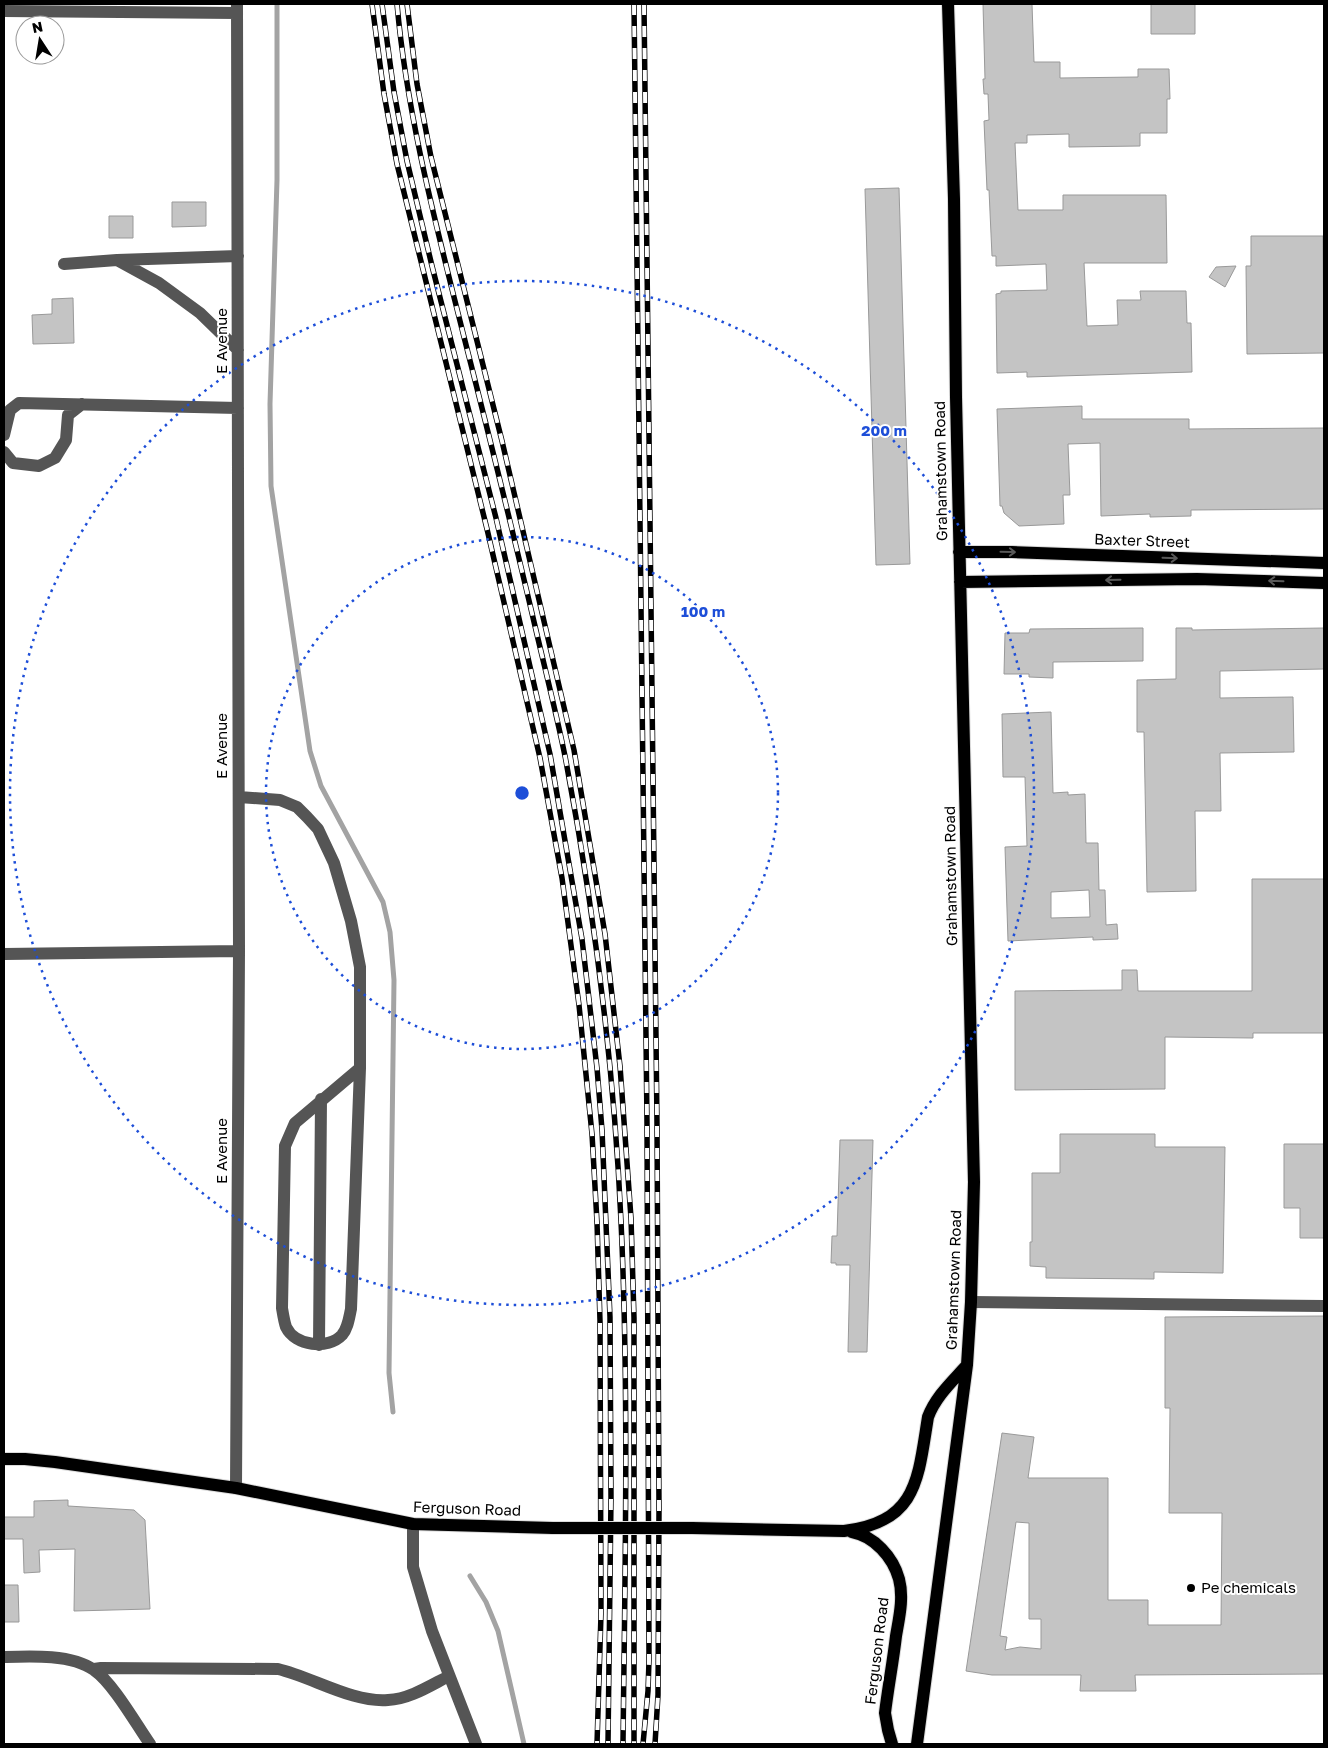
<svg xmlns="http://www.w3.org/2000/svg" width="1328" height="1748" viewBox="0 0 1328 1748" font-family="'Golos Text',sans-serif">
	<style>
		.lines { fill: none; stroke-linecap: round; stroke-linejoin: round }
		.stream { stroke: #a3a3a3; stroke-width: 5 }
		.building { fill: #c4c4c4; stroke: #999; fill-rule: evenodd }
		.major-casing { stroke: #dbdbdb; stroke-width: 14 }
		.minor { stroke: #555; stroke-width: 12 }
		.major { stroke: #000; stroke-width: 12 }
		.rail-casing { stroke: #000; stroke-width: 5.5 }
		.rail { stroke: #fff; stroke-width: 4; stroke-dasharray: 11; stroke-linecap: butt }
		.major-bridge-casing { stroke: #dbdbdb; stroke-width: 14; stroke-linecap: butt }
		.major-bridge { stroke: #000; stroke-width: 12 }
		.oneway { stroke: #595959 }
		.ring { fill: none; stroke: #1d4ed8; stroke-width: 2.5; stroke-dasharray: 2.5 5 }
		.poi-dot { fill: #000; stroke: #fff; stroke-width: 2 }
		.labels { text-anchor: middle; stroke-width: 4; stroke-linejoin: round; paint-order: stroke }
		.street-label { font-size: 15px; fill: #000; stroke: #fff }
		.poi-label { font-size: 15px; fill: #000; stroke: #fff; text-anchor: start }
		.centre { fill: #1d4ed8; stroke: #fff; stroke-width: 2.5 }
		.ring-label { font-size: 15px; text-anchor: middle; font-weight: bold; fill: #1d4ed8; stroke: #fff; stroke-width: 4; stroke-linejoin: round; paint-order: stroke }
	</style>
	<rect width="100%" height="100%" fill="#fff"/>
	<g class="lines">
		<path class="stream" d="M277 4V180L270 404 271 486 310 751 321 786 383 902 390 932 394 980 389 1373 393 1412
			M470 1576 486 1602 498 1631 524 1744"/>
	</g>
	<path class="building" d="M983 4H1032L1034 62H1060V78L1138 77V69H1169L1170 99H1167V133H1140V146L1069 147V134L1027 135V143H1015L1018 210H1063V195H1166L1167 263H1084L1087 326 1118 325 1117 300H1141L1140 291H1186L1187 323H1191L1192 372 1027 377V372L997 373 996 294 1001 293V291L1047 290 1046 264 996 266V256H992L989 190H987L984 121 989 120 988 94H984L983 79H985Z
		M1151 4H1195V34H1151Z
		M899 188 910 564 876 565 865 189Z
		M172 202H206V226L172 227Z
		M109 216H133V238H109Z
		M1251 236H1323L1324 353 1247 354 1246 266H1251Z
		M1236 266 1225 287 1209 277 1216 267Z
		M73 298 74 343 33 344 32 315 52 314V299Z
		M1082 406V419H1189V429L1324 428V509L1191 510V516L1150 517V514L1101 516 1100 443 1068 444 1070 495H1063L1064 524 1019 526 1004 513 1002 506H1000L997 409Z
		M1143 628V661L1053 662V678L1029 677V674H1004L1005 633H1029L1030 629Z
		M1176 628H1192V630L1324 628V669L1220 671V698L1293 697 1294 752 1220 753 1221 811H1195L1196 891 1147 892 1144 732H1137V680L1176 679Z
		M1051 712 1053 793 1068 792V795L1085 794 1086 843H1098L1099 890H1105L1106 925 1117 924 1118 939 1093 940V937L1008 941 1005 847 1027 846 1025 777H1003L1002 714ZM1089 890 1090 917 1051 918V892Z
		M1252 879H1324V1033H1253V1038L1165 1037V1089L1015 1090V991L1122 990V970H1137L1138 991H1252Z
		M1060 1134H1155V1147H1225L1223 1273 1154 1272V1279L1046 1278V1267L1030 1266V1242H1032V1173H1060Z
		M840 1140H873L867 1352H848L850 1265H836V1263H831L832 1236H837Z
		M1284 1144H1324V1238H1300V1208H1284Z
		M1324 1316V1674L1135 1675 1136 1691H1080L1081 1675H992L966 1671 1002 1433 1034 1437 1028 1478H1108V1600H1148V1625H1221L1222 1513H1169L1170 1408H1165V1317ZM1016 1522 1029 1523V1619H1041V1649L1020 1647 1005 1650 1007 1637 1000 1636Z
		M68 1500V1506L134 1510 145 1520 150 1609 74 1611 75 1549 39 1550 40 1572 24 1573 23 1539H4V1517H34V1501Z
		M4 1585H18L19 1622H4Z"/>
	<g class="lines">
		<g class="major-casing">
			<path id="major" d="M959 552H1012L1324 563
				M960 582 1197 579 1324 583
				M4 1459H25L55 1462 236 1488 413 1524 553 1528
				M692 1528 844 1531C918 1522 918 1478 928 1417 936 1396 952 1382 967 1365
				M852 1532C874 1536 893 1557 899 1579 904 1598 899 1618 896 1636 893 1662 888 1688 885 1713L888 1730 892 1744
				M917 1744 967 1365 971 1302 974 1182 956 397 954 199 948 4"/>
		</g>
		<path class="minor" d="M4 11 237 13
			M117 260 238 256
			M64 264 117 260 159 283 200 313 238 350
			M4 435 10 410 19 403 238 408
			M4 452 13 463 39 466 55 458 66 440 68 415 82 404
			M239 797 280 800 297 807 307 817 318 829 334 863 351 921 360 967V1068L351 1309C349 1318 348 1328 342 1335 328 1350 295 1346 286 1327 284 1321 283 1314 282 1308L285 1146 295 1123 360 1068
			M4 954 239 951
			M971 1302 1324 1306
			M319 1345 321 1099
			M236 1488 239 951 237 4
			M413 1524V1567L432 1631 476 1744
			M4 1657C30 1656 72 1654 94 1670 113 1683 136 1724 150 1744
			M94 1669 101 1668 278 1669C312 1677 353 1703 388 1700 410 1699 431 1685 449 1676"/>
		<use href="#major" class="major"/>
		<g class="rail-casing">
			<path id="rail" d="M372 4 384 94 397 164 487 529 540 758 562 878 579 1005 592 1134 597 1222 600 1321 601 1614 597 1744
				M382 4 394 92 407 161 432 266 496 518 550 754 582 939 597 1068 602 1130 610 1317 611 1498 608 1744
				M397 4C407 116 436 225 463 333 488 431 512 528 535 626 545 669 556 712 565 756 594 909 614 1065 621 1221 629 1395 625 1570 623 1744
				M407 4 417 84 431 157 502 441 574 750 605 934 620 1066 631 1218 634 1318V1744
				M634 4 647 1123 649 1660 648 1691 643 1744
				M644 4 657 1124 659 1509 658 1695 655 1744"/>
		</g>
		<use href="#rail" class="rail"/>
		<g class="major-bridge-casing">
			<path id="major-bridge" d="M553 1528H692"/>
		</g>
		<use href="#major-bridge" class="major-bridge"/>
	</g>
	<defs><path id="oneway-shaft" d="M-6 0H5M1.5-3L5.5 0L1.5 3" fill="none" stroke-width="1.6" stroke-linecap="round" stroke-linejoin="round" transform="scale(1.25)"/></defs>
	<g class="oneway">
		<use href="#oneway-shaft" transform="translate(1008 552) rotate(1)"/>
		<use href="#oneway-shaft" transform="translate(1170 558) rotate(2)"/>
		<use href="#oneway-shaft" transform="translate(1113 580) rotate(179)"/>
		<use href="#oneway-shaft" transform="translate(1276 581) rotate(-178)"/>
	</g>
	<g class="ring">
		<circle cx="522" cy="793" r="256"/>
		<circle cx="522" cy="793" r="512"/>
	</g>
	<circle class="poi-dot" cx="1191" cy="1588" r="5"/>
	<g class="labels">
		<g class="street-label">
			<text transform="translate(222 341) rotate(-90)" y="5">E Avenue</text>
			<text transform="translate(941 471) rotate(-91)" y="5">Grahamstown Road</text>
			<text transform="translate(1142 541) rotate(2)" y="5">Baxter Street</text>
			<text transform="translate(222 746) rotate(-90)" y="5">E Avenue</text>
			<text transform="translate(951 876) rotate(-91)" y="5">Grahamstown Road</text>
			<text transform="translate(222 1151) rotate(-90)" y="5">E Avenue</text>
			<text transform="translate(954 1280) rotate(-88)" y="5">Grahamstown Road</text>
			<text transform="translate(467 1509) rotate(2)" y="5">Ferguson Road</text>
			<text transform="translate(877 1651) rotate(-83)" y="5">Ferguson Road</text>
		</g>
		<g class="poi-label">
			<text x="1201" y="1593">Pe chemicals</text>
		</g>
	</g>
	<circle cx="522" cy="793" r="8" class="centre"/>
	<g class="ring-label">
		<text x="884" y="436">200 m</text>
		<text x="703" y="617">100 m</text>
	</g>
	<rect width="1328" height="1748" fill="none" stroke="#000000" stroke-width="10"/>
	<g transform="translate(40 40) rotate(348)"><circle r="24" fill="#ffffff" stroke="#999999"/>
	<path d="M0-4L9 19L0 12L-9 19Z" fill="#000000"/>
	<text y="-8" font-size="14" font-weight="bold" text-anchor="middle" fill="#000000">N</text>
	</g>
</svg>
